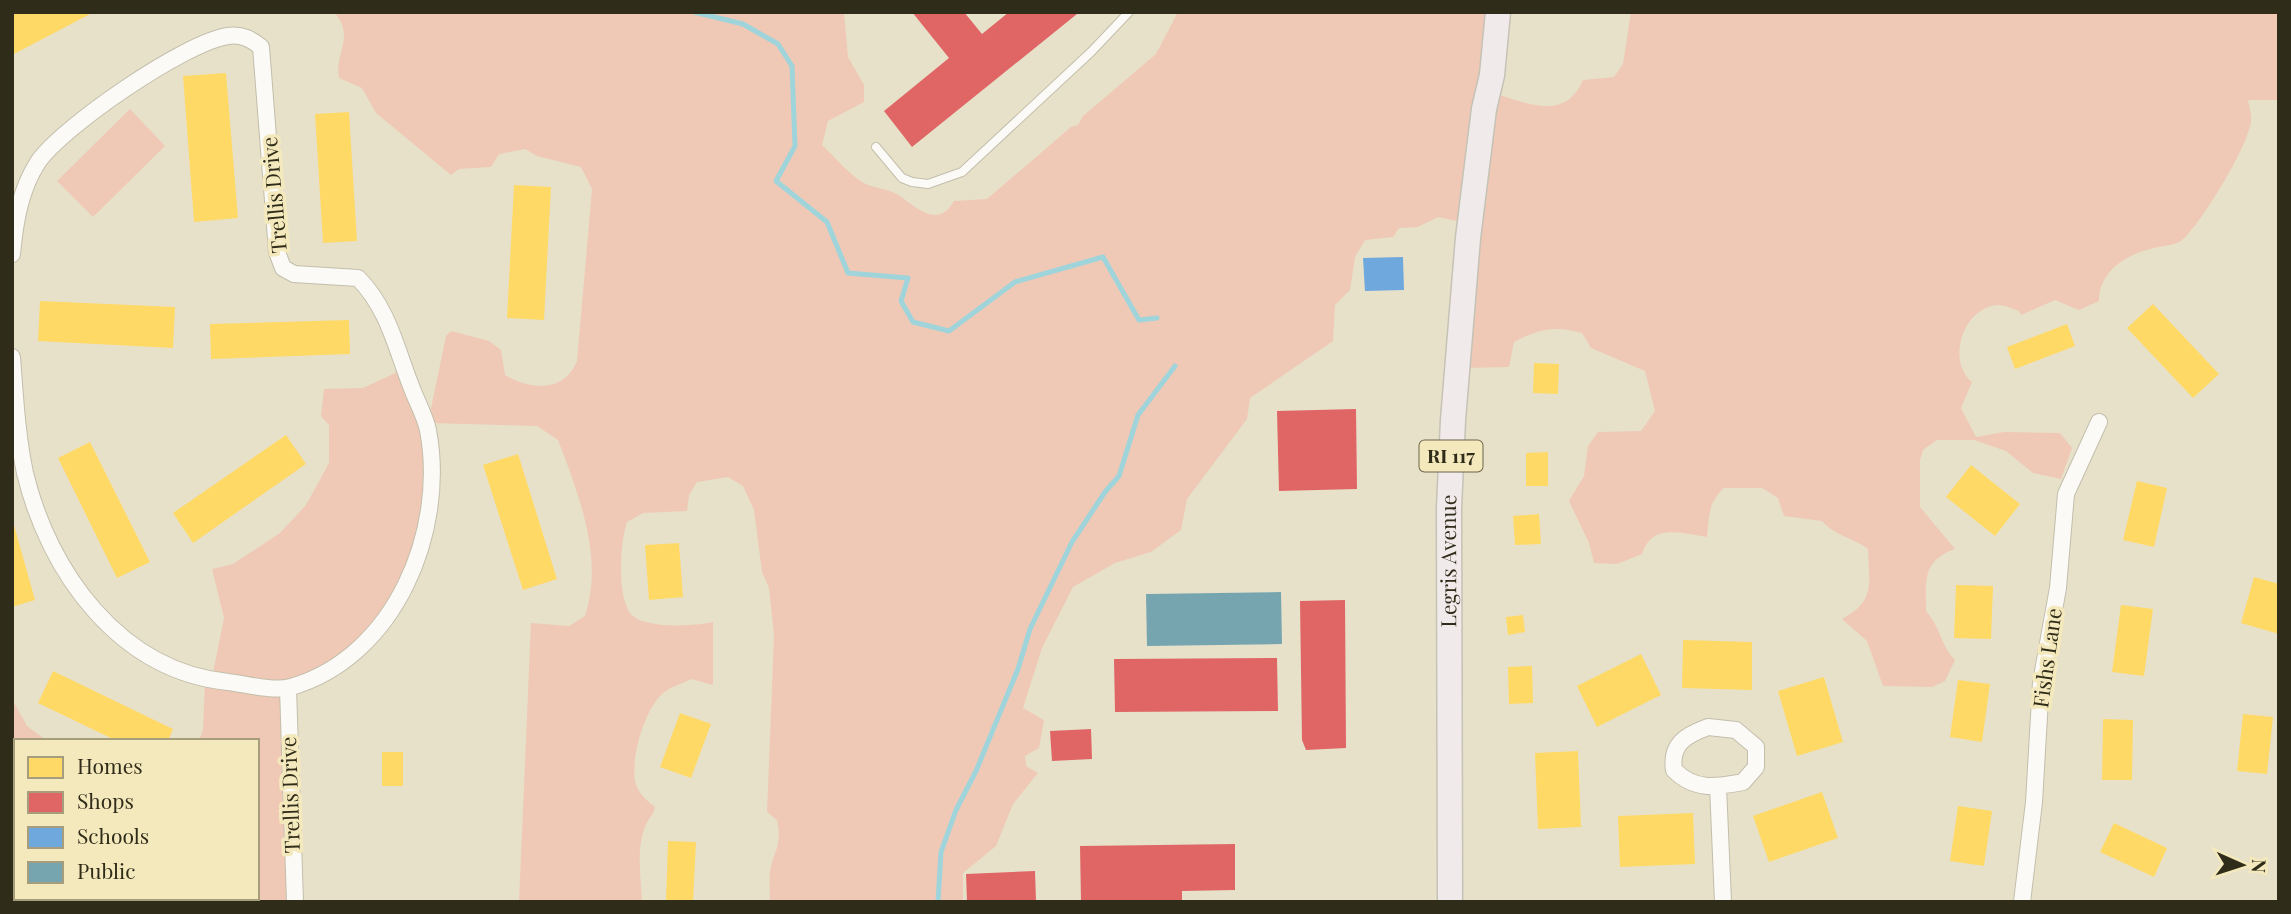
<svg xmlns="http://www.w3.org/2000/svg" width="2291" height="914" viewBox="0 0 2291 914" font-family="'Playfair Display',serif">
	<style>
		.green { fill: #efc9b6 }
		.homes { fill: #ffd966 }
		.shops { fill: #e06666 }
		.schools { fill: #6fa8dc }
		.public { fill: #76a5af }
		.lines { fill: none; stroke-linecap: round; stroke-linejoin: round }
		.stream { stroke: #9fd4db; stroke-width: 5 }
		.service-casing { stroke: #c3beab; stroke-width: 10 }
		.minor-casing { stroke: #c3beab; stroke-width: 18 }
		.primary-casing { stroke: #c5c2b6; stroke-width: 27 }
		.service { stroke: #fbfaf7; stroke-width: 8 }
		.minor { stroke: #fbfaf7; stroke-width: 16 }
		.primary { stroke: #f0eaea; stroke-width: 24 }
		.labels { text-anchor: middle; stroke-width: 7; stroke-linejoin: round; paint-order: stroke }
		.shield { fill: #f4e9bd; stroke: #6b654b; stroke-width: 2 }
		.shield-label { font-size: 19px; font-weight: bold; fill: #302c1a }
		.street-label { font-size: 21px; fill: #302c1a; stroke: #f4e9bd }
	</style>
	<rect width="100%" height="100%" fill="#e7e1ca"/>
	<path class="green" d="M334 12H844L848 57 864 85V102L828 121 822 145C835 157 852 178 868 185 879 189 890 189 900 196 917 208 938 229 954 201L987 199 1071 127 1078 125 1083 116 1156 54 1178 12H1498L1496 94C1530 104 1565 121 1583 80L1614 77 1623 64 1631 12H2279V100H2248C2249 106 2252 115 2251 121 2249 145 2200 226 2181 241 2173 246 2159 246 2150 249 2123 256 2099 273 2099 301L2079 310 2055 300 2021 315 2019 311C2013 309 2004 305 1998 305 1963 307 1946 361 1972 382L1961 408 1976 437 2004 432 2060 433 2072 448 2061 479 2033 473 2006 451 1974 440H1937L1923 450 1920 460V507L1955 549C1922 561 1926 580 1926 611 1941 628 1940 644 1955 660L1945 681 1932 687 1883 686 1867 641 1842 619C1876 601 1869 584 1868 549 1852 537 1835 536 1822 521L1784 516 1778 498 1762 488H1724C1708 502 1709 517 1707 537 1681 533 1652 523 1642 554L1617 564 1594 563 1589 543 1569 501 1584 476 1588 446 1598 432 1641 431 1655 411 1645 371 1591 348 1582 333C1555 325 1538 329 1514 342L1509 367 1465 368 1472 224 1438 217 1418 227 1399 228 1393 237 1365 240 1355 257 1350 290 1335 305 1333 341 1250 398 1247 419 1187 499 1181 530 1151 552 1115 563 1073 587 1042 648 1023 708 1044 720 1039 748 1025 756 1026 766 1038 773 1013 804 996 846 963 873V902H770C770 892 769 881 770 872 773 851 783 846 777 820L767 812 774 636 769 588 762 572 754 510 743 486 728 477 697 482 689 495 687 511 643 513 627 522C620 542 616 601 633 616 648 629 695 626 713 622V685L691 679C682 684 669 687 662 694 644 711 631 757 635 781 637 792 647 801 655 807 653 816 648 819 645 827 636 849 641 878 642 902H519L531 623 569 626 585 616C604 558 579 495 558 440L537 426 429 423 427 540 359 652 294 688 295 902H12V699L27 726 47 741H16V898H257V741H199L203 729 205 682 212 678 224 618 212 569 233 564 280 533 306 505 329 463V425L321 416 324 389 363 388 404 369 429 418 446 336 451 331 489 341 501 350 505 375C531 390 564 393 577 361L592 189 581 167 537 156 525 149 499 154 491 167 459 169 451 175 376 113 362 88 339 78C334 52 356 38 334 12Z
		M130 109 165 146 93 217 57 181Z"/>
	<path class="homes" d="M12 12H94L12 55Z
		M226 73 238 218 194 222 183 76Z
		M349 112 357 241 323 243 315 114Z
		M514 185 551 187 544 320 507 318Z
		M40 301 175 307 173 348 38 341Z
		M2153 304 2219 374 2193 398 2127 328Z
		M349 320 350 354 211 359 210 324Z
		M2067 324 2075 346 2015 369 2007 347Z
		M1534 363 1559 364 1558 394 1533 393Z
		M286 435 306 464 193 543 173 513Z
		M90 442 150 562 117 578 58 458Z
		M1548 452V486H1526V453Z
		M518 454 557 579 523 590 483 465Z
		M1971 465 2020 504 1995 536 1946 497Z
		M2137 481 2167 488 2154 547 2123 540Z
		M1539 514 1541 544 1515 545 1513 516Z
		M12 518 35 600 12 607Z
		M679 543 683 597 649 600 645 545Z
		M2254 577 2279 584V634L2241 623Z
		M1956 585 1993 586 1991 639 1954 638Z
		M2121 605 2153 609 2144 676 2112 672Z
		M1523 615 1525 632 1508 635 1506 617Z
		M1683 640 1752 642V690L1682 688Z
		M1641 654 1661 695 1597 727 1577 686Z
		M1532 666 1533 703 1509 704 1508 667Z
		M53 671 173 729 168 741H117L38 703Z
		M1824 677 1843 742 1797 756 1778 691Z
		M1958 680 1990 684 1982 742 1950 737Z
		M680 713 711 724 691 778 660 767Z
		M2243 714 2273 717 2267 774 2237 771Z
		M2103 719 2133 720 2132 780H2102Z
		M1578 751 1581 827 1538 829 1535 753Z
		M382 752H403V786H382Z
		M1822 792 1838 838 1769 862 1753 816Z
		M1958 806 1992 811 1984 866 1950 861Z
		M1693 813 1695 864 1620 867 1618 816Z
		M2114 823 2167 848 2154 877 2100 852Z
		M668 841 696 842 693 902H666Z"/>
	<path class="shops" d="M912 12H964L982 34 1009 12 1077 14 912 147 884 111 949 58Z
		M1356 409 1357 489 1279 491 1277 411Z
		M1345 600 1346 748 1306 750 1302 740 1300 601Z
		M1277 658 1278 711 1115 712 1114 659Z
		M1091 729 1092 759 1052 761 1050 731Z
		M1235 844V890L1182 891V902H1081L1080 846Z
		M1035 871 1036 901 967 902 966 874Z"/>
	<path class="schools" d="M1403 257 1404 290 1365 291 1363 258Z"/>
	<path class="public" d="M1281 592 1282 644 1147 646 1146 594Z"/>
	<g class="lines">
		<path class="stream" d="M694 12 743 24 778 44 792 66 795 146 776 181 827 222 848 273 908 278 901 301 913 322 949 331 1015 282 1103 257 1139 320 1157 318
			M938 902 941 852 956 810 976 771 1018 669 1030 629 1072 542 1105 492 1119 476 1138 415 1175 366"/>
		<g class="service-casing">
			<path id="service" d="M876 147 902 178 912 182 928 184 962 172 1091 52 1129 12"/>
		</g>
		<g class="minor-casing">
			<path id="minor" d="M12 254C15 222 20 190 38 162 62 127 185 42 228 36 242 34 251 39 261 47L277 252 283 268 294 274 358 278C388 308 396 348 411 386 416 400 425 416 428 430 447 531 395 657 291 687 274 692 246 684 228 682 120 671 49 573 25 473 17 435 15 396 12 357
				M288 688 295 902
				M1708 727 1736 730 1756 747V767L1743 782C1715 787 1695 791 1674 770 1670 744 1686 735 1708 727Z
				M1718 786 1723 902
				M2022 902 2034 802 2041 682 2058 588 2066 494 2099 422"/>
		</g>
		<g class="primary-casing">
			<g id="primary">
				<path id="s1" d="M1450 902 1449 508 1453 420 1468 238 1484 109 1492 75 1498 12"/>
			</g>
		</g>
		<use href="#service" class="service"/>
		<use href="#minor" class="minor"/>
		<use href="#primary" class="primary"/>
	</g>
	<g class="labels">
		<rect class="shield" x="1419.5" y="440.5" width="63" height="31" rx="5"/>
		<g class="shield-label">
			<text x="1451" y="463">RI 117</text>
		</g>
		<g class="street-label">
			<text transform="translate(275 195) rotate(-95)" y="7">Trellis Drive</text>
			<text dy="7" stroke="none"><textPath href="#s1" startOffset="341">Legris Avenue</textPath></text>
			<text transform="translate(2048 658) rotate(-82)" y="7">Fishs Lane</text>
			<text transform="translate(291 795) rotate(-92)" y="7">Trellis Drive</text>
		</g>
	</g>
	<rect width="2291" height="914" fill="none" stroke="#302c1a" stroke-width="28"/>
	<rect x="14" y="739" width="245" height="161" fill="#f4e9bd" stroke="#a69d7c" stroke-width="2"/>
	<rect x="28" y="757" width="35" height="21" fill="#ffd966" stroke="#a69d7c" stroke-width="2"/>
	<text x="77" y="774" font-size="21" fill="#302c1a">Homes</text>
	<rect x="28" y="792" width="35" height="21" fill="#e06666" stroke="#a69d7c" stroke-width="2"/>
	<text x="77" y="809" font-size="21" fill="#302c1a">Shops</text>
	<rect x="28" y="827" width="35" height="21" fill="#6fa8dc" stroke="#a69d7c" stroke-width="2"/>
	<text x="77" y="844" font-size="21" fill="#302c1a">Schools</text>
	<rect x="28" y="862" width="35" height="21" fill="#76a5af" stroke="#a69d7c" stroke-width="2"/>
	<text x="77" y="879" font-size="21" fill="#302c1a">Public</text>
	<g transform="translate(2242 865) rotate(93)" stroke="#f4e9bd" stroke-width="5" paint-order="stroke">
	<path d="M0-5L12 26L0 18L-12 26Z" fill="#302c1a"/>
	<text y="-10" font-size="19" font-weight="bold" text-anchor="middle" fill="#302c1a">N</text>
	</g>
</svg>
